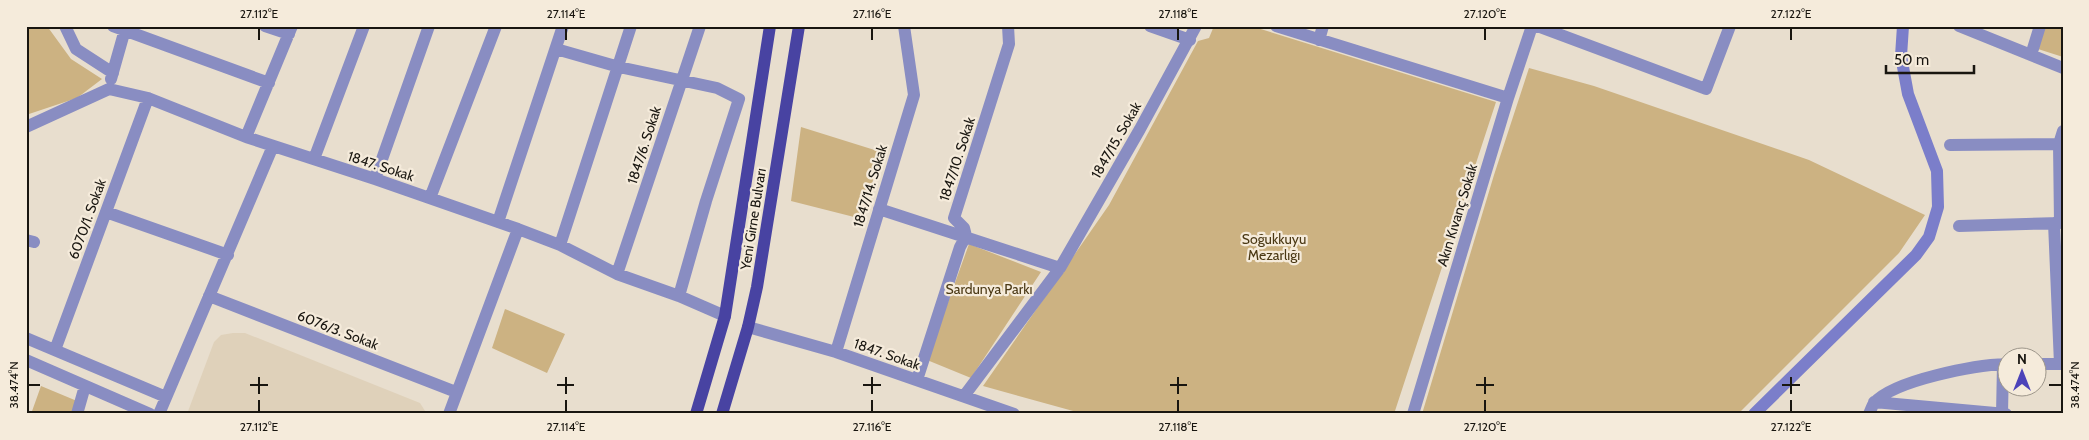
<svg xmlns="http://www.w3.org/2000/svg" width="2089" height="440" viewBox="0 0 2089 440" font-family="Cabin,sans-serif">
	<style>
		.built { fill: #dfd1ba }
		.green { fill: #ccb282 }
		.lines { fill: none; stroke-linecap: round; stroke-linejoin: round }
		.canal { stroke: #7b7eca; stroke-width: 12 }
		.minor { stroke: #898dc2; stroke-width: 12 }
		.major { stroke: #4843a2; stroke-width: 12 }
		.ticks { fill: none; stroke: #191610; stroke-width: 2 }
		.labels { text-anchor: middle; stroke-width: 4.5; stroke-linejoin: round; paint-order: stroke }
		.street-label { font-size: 14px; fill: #191610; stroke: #f5ebdb }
		.park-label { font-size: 14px; fill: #4a3814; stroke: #f5ebdb }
		.neatline { fill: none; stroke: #191610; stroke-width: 2 }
		.ticks-label { font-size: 12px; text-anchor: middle; fill: #191610 }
	</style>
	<rect width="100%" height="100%" fill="#e8dece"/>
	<path class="built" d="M233 333H245L420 403 427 414H187L214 342 221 335Z"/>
	<path class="green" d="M26 26H47L71 59 102 79 77 98 26 115Z
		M1214 26H1251L1496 102 1394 414H1084L983 386 1109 205 1198 41 1209 38Z
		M2045 26H2063V57L2038 49Z
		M1529 68 1594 86 1809 160 1925 215 1899 253 1738 414H1422L1494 175Z
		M801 127 881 152 862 219 791 201Z
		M969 244 1041 272 971 378 927 360Z
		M505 309 565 334 547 373 492 348Z
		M41 386 77 401 73 414H31Z"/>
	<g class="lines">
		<path class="canal" d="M1754 414 1916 255 1929 237 1938 207 1937 171 1908 94 1901 56 1903 26"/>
		<path class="minor" d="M65 26 76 49 113 73
			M113 26 269 83
			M265 26 289 34
			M1150 26 1190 40
			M1276 26 1508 98
			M1537 26 1706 89 1730 26
			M1959 26 2063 68
			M1319 40 1323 26
			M556 49 619 67 717 88 739 99 706 201 679 296
			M2031 55 2040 26
			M111 79 126 26
			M26 127 109 89 148 98 246 137 375 179 518 229 560 245 617 274 679 296 725 316
			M246 137 292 26
			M1950 145 2059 144
			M314 159 364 26
			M375 179 429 26
			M430 198 496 26
			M879 209 1060 268
			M106 212 228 255
			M498 222 563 26
			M2054 223 2060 364
			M1959 226 2060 223 2059 144 2063 131
			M26 240 34 242
			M560 245 631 26
			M617 274 700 26
			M209 296 456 392
			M748 327 836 352 1014 414
			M26 338 166 397
			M55 350 148 98
			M836 352 914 95 904 26
			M26 360 150 414
			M2036 364H2063
			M917 380 960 247 966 236 964 228 954 218 1009 44 1008 26
			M964 396 1060 268 1140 129 1196 26
			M1874 402 2006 414
			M77 414 85 386
			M159 414 273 146
			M449 414 518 229
			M1413 414 1508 98 1532 26
			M1869 414C1871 410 1872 406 1874 403 1894 380 1976 365 2006 364
			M2002 414 2003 364"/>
		<path class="major" d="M696 414 725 316 770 26
			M722 414 748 327 757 287 799 26"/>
	</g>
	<path class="ticks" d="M259 28V40M566 28V40M872 28V40M1178 28V40M1485 28V40M1791 28V40M259 377V394M566 377V394M872 377V394M1178 377V394M1485 377V394M1791 377V394M28 385H40M250 385H268M557 385H574M863 385H881M1170 385H1187M1476 385H1494M1782 385H1800M2049 385H2062M259 400V412M566 400V412M872 400V412M1178 400V412M1485 400V412M1791 400V412"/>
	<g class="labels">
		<g class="street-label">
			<text transform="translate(1116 140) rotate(-60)" y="5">1847/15. Sokak</text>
			<text transform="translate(644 145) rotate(-72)" y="5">1847/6. Sokak</text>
			<text transform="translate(957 159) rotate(-72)" y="5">1847/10. Sokak</text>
			<text transform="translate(381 166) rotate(18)" y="5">1847. Sokak</text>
			<text transform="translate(870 186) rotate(-73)" y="5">1847/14. Sokak</text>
			<text transform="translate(1457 215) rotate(-73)" y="5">Akın Kıvanç Sokak</text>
			<text transform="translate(87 219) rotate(-70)" y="5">6070/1. Sokak</text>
			<text transform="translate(753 219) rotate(-81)" y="5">Yeni Girne Bulvarı</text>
			<text transform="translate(338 330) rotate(21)" y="5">6076/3. Sokak</text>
			<text transform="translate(887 354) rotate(19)" y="5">1847. Sokak</text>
		</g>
		<g class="park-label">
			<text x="1274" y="244">Soğukkuyu<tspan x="1274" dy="16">Mezarlığı</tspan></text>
			<text x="989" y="294">Sardunya Parkı</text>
		</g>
	</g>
	<rect width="2089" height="440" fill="none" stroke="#f5ebdb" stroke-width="55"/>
	<g transform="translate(2022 372)"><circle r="24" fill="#f5ebdb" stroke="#9d968a"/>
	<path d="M0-4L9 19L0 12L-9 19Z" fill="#4c42b9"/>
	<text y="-8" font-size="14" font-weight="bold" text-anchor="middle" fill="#191610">N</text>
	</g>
	<path d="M1886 65v8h88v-8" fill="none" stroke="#191610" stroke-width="2.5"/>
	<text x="1894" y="65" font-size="15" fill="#191610" stroke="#f5ebdb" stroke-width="4" paint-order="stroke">50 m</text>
	<rect x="28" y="28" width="2034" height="384" class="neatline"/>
	<g class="ticks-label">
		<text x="259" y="18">27.112°E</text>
		<text x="566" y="18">27.114°E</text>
		<text x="872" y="18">27.116°E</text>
		<text x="1178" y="18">27.118°E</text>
		<text x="1485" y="18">27.120°E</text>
		<text x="1791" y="18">27.122°E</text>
		<text transform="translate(14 385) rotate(-90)" y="4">38.474°N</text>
		<text transform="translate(2075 385) rotate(-90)" y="4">38.474°N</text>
		<text x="259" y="431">27.112°E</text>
		<text x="566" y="431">27.114°E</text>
		<text x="872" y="431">27.116°E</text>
		<text x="1178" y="431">27.118°E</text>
		<text x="1485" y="431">27.120°E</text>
		<text x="1791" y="431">27.122°E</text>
	</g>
</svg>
